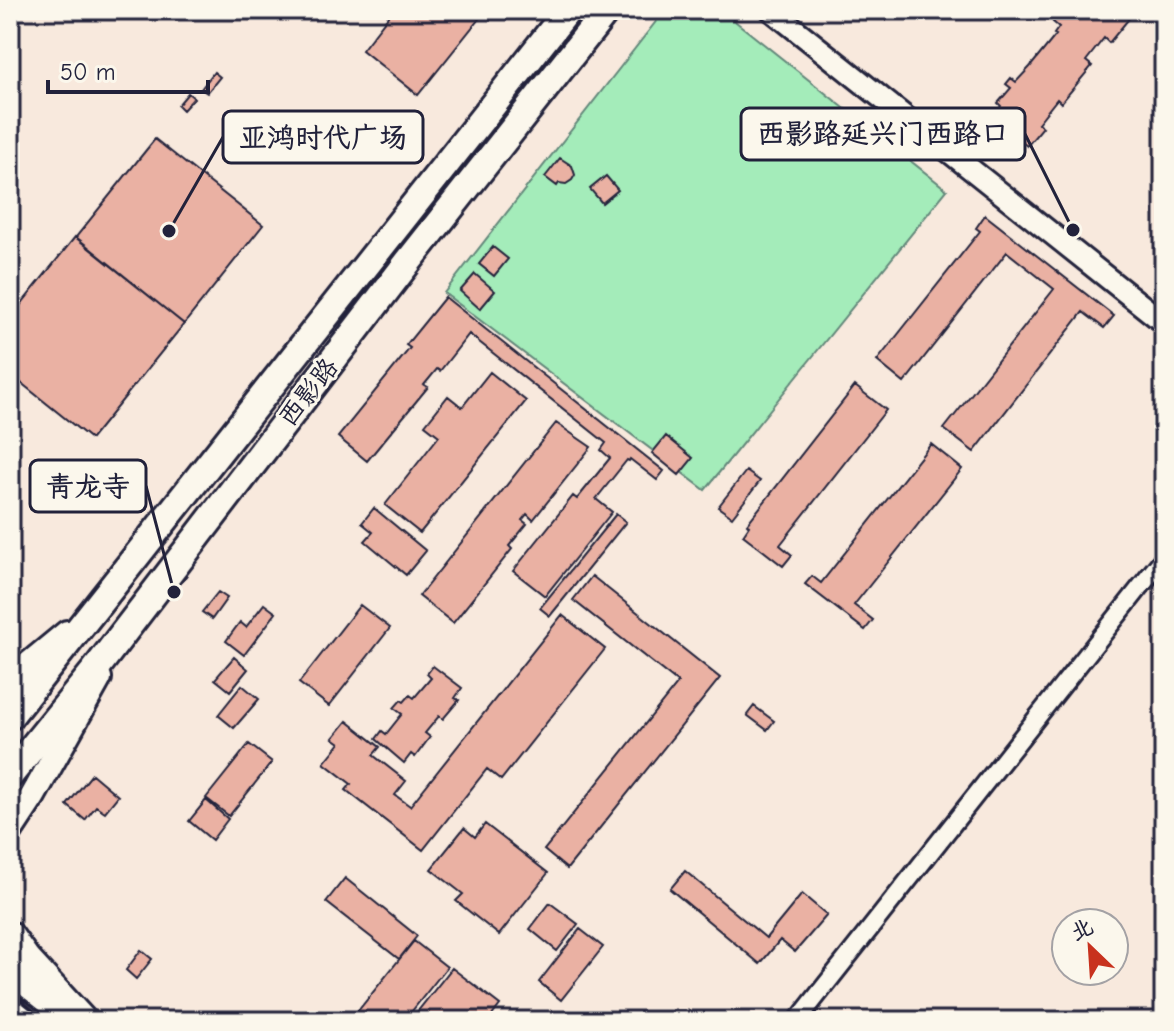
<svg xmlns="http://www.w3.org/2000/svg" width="1174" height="1031" viewBox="0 0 1174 1031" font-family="'Comic Neue','LXGW WenKai TC',sans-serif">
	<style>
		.green { fill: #a4ecba; stroke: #63877a; stroke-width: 2 }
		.building { fill: #eab1a3; stroke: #22223b; stroke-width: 2 }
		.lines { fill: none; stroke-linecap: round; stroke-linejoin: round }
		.minor-casing { stroke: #22223b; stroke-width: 22 }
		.tertiary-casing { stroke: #22223b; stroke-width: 26 }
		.secondary-casing { stroke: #22223b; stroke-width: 30 }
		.primary-casing { stroke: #22223b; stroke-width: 32 }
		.minor { stroke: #fbf7ec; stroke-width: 16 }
		.tertiary { stroke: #fbf7ec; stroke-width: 20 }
		.secondary { stroke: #fbf7ec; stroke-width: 24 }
		.primary { stroke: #fbf7ec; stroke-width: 26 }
		.labels { text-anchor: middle; stroke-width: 6; stroke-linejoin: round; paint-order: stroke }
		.street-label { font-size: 26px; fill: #22223b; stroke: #fbf7ec }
		.leader { fill: none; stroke: #22223b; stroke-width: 3 }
		.callout-dot { fill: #22223b; stroke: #fbf7ec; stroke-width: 3 }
		.callout { fill: #fbf7ec; stroke: #22223b; stroke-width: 3 }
		.callout-label { font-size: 28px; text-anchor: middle; font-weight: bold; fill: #22223b }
	</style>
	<rect width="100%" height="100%" fill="#f8e9dd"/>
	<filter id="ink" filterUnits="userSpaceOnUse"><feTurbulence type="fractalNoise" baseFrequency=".0125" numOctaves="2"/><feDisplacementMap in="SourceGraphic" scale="16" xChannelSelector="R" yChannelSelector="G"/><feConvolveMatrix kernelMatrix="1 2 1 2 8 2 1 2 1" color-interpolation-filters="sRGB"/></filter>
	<g filter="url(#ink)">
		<path class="green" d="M665 10H721L947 190 705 490 444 293Z"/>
		<path class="building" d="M393 10H486L418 95 362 50Z
			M1071 10H1136L1109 43 1104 38 1086 61 1092 66 1061 103 1057 99 1038 123 1043 127 1027 146 992 118 1001 106 998 103 1011 88 1006 84 1011 78 1016 82 1030 67 1056 35 1054 34 1059 27 1053 22 1059 14 1065 19Z
			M214 72 220 77 207 93 201 89Z
			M188 93 194 98 183 110 178 105Z
			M155 139 263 225 184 324 76 237Z
			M560 158 572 166 575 175 572 180 566 184 559 183 557 186 545 177Z
			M606 176 618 190 602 203 590 189Z
			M985 215 1114 316 1104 328 1083 312 974 452 944 429 1054 289 1007 252 904 383 877 361 980 231 976 228Z
			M75 237 184 324 91 439 10 374V318Z
			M493 247 508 259 494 276 479 264Z
			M475 274 495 291 480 309 460 291Z
			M445 297 664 471 657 480 630 459 629 461 627 460 596 499 612 512 545 596 513 571 573 496 577 499 610 458 601 450 606 443 469 334 440 371 437 369 424 385 428 387 367 461 338 437 410 348 406 345Z
			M490 372 526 401 420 533 385 505 439 436 425 425 448 396 462 407Z
			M855 386 886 410 780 545 792 555 783 566 743 535 749 526 747 524Z
			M556 423 591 447 533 520 527 514 522 520 527 524 509 546 512 549 453 623 419 596Z
			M666 436 693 458 679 475 652 453Z
			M931 444 962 469 854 605 873 620 865 630 805 584 812 576 821 583Z
			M746 471 760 481 732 517 718 507Z
			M374 508 426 551 406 575 365 541 373 532 362 523Z
			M616 514 626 522 550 616 540 608Z
			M592 576 720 678 567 869 544 850 678 683 573 600Z
			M218 592 227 598 212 619 202 612Z
			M264 604 276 613 244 655 226 641 240 622 246 627Z
			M360 605 390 628 329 706 299 683Z
			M562 615 605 649 501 780 487 769 423 850 346 790 351 784 324 763 340 743 333 738 347 721 380 747 373 755 406 781 395 795 410 806Z
			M234 657 248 669 230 691 215 679Z
			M433 666 462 688 455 698 459 700 443 719 439 716 425 733 430 737 415 757 411 754 404 763 376 739 382 731 386 734 402 714 394 708 401 700 404 702 410 695 414 698 431 678 427 674Z
			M242 685 259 699 234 728 218 715Z
			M754 706 774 721 767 730 747 715Z
			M249 744 272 762 229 816 206 798Z
			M92 774 118 796 105 812 96 806 85 820 67 805Z
			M206 800 228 819 212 840 189 821Z
			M485 824 548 873 499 935 456 901 463 894 431 869 464 828 475 837Z
			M685 871 766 938 802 894 827 915 795 952 780 940 760 964 670 889Z
			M345 878 417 936 399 959 326 902Z
			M550 903 578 924 557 951 530 929Z
			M580 929 603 947 561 1000 539 982Z
			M414 941 447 967 404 1021H350Z
			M141 950 152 959 136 979 126 970Z
			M452 968 500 1005 488 1021H410Z"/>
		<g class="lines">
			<g class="minor-casing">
				<path id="minor" d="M797 1021 1164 557"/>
			</g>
			<g class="tertiary-casing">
				<path id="tertiary" d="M771 10 1164 323"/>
			</g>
			<g class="secondary-casing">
				<path id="secondary" d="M10 680 67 633
					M10 831 33 796 99 678
					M10 934 27 958 85 1021
					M10 971 56 1007
					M10 1009 25 1021"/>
			</g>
			<g class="primary-casing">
				<path id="primary" d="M10 716 568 10
					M10 775 95 670 408 262 607 10"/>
			</g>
			<use href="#minor" class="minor"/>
			<use href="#tertiary" class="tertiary"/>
			<use href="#secondary" class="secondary"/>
			<use href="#primary" class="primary"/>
		</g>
	</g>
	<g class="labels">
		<g class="street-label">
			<text transform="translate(308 392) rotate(-52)" y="9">西影路</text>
		</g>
	</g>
	<path class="leader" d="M1073 230L1025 134M169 231L223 137M174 592L146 486"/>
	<g class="callout-dot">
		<circle cx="1073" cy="230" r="8"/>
		<circle cx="169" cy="231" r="8"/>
		<circle cx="174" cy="592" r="8"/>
	</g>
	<g class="callout">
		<rect x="741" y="108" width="284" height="52" rx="8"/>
		<rect x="223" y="111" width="200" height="52" rx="8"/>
		<rect x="30" y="460" width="116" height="52" rx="8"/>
	</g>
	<g class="callout-label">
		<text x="883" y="143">西影路延兴门西路口</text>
		<text x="323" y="147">亚鸿时代广场</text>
		<text x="88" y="496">青龙寺</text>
	</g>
	<rect width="1174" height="1031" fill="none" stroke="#fbf7ec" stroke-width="40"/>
	<rect x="20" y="20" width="1134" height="991" fill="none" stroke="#22223b" stroke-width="3" filter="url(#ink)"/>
	<g transform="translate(1090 947) rotate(335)"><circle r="38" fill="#fbf7ec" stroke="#a4a2a5" stroke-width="2"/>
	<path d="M0-6L14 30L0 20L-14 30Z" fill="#c8321e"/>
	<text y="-12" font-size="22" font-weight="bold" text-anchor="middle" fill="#22223b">北</text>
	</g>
	<path d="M48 80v12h160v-12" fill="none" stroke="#22223b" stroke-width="4"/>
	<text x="60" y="80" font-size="24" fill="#22223b" stroke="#fbf7ec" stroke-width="6" paint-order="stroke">50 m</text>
</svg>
